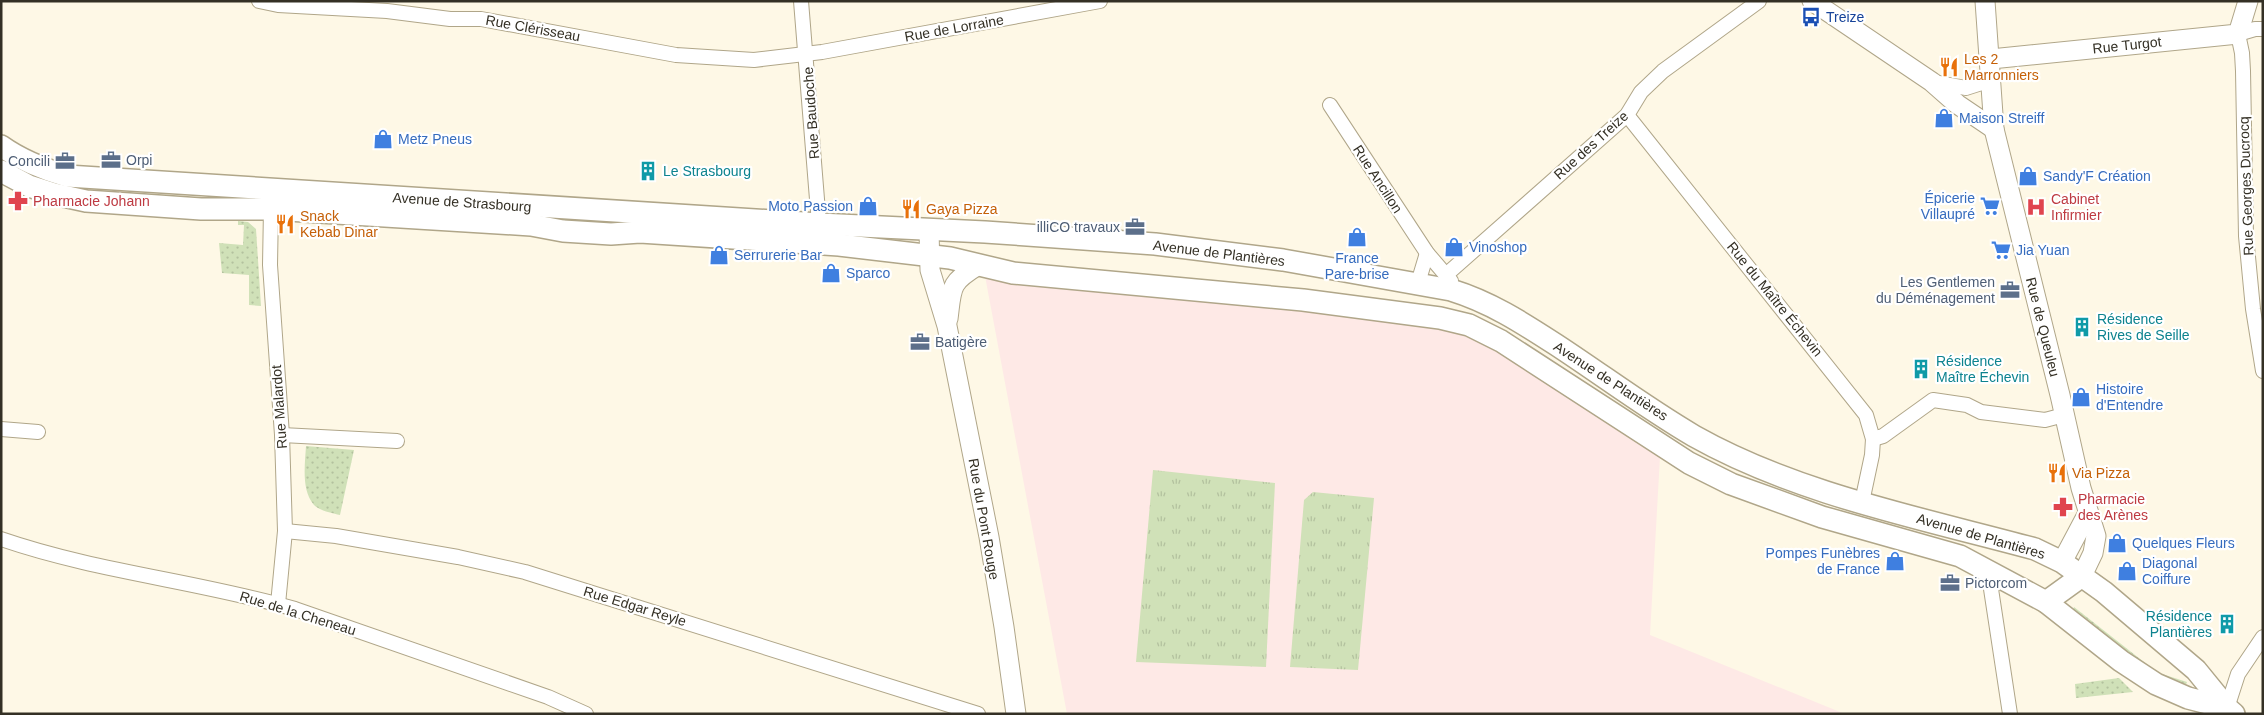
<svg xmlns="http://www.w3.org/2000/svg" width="2264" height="715" font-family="Arial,sans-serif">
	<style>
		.medical { fill: #fee9e6 }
		.grass { fill: url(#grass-dots) }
		.park { fill: url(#park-tufts) }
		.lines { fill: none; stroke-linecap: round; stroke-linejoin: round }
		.street-casing { stroke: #b0a689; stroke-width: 16 }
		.secondary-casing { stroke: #b0a689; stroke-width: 21 }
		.primary-casing { stroke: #b0a689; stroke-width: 24 }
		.street { stroke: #fff; stroke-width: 14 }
		.secondary { stroke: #fff; stroke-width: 19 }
		.primary { stroke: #fff; stroke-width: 21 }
		.labels { text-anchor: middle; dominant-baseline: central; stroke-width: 4.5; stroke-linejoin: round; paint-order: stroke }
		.transit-label { font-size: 14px; fill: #164399; stroke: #fff; text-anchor: start }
		.street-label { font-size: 14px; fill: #343025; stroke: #fff }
		.food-label { font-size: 14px; fill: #c56008; stroke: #fff; text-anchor: start }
		.shop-label { font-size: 14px; fill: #366cbe; stroke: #fff; text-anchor: start }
		.service-label { font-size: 14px; fill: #4e5e75; stroke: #fff; text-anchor: start }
		.culture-label { font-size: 14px; fill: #0d838f; stroke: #fff; text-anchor: start }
		.health-label { font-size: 14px; fill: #be3a42; stroke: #fff; text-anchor: start }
	</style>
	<defs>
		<pattern id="grass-dots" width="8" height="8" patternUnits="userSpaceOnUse" patternTransform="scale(1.25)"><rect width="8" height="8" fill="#d0e1b8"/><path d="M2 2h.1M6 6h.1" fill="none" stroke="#b3c19e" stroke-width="1.8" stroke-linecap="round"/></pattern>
		<pattern id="park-tufts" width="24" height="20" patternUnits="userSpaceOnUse" patternTransform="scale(1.25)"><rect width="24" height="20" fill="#d0e1b8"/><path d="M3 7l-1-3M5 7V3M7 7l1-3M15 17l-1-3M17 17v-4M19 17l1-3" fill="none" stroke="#b3c19e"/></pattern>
	</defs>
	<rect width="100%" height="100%" fill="#fef8e6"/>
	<polygon class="medical" points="985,276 1281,305 1453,329 1498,348 1660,457 1650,635 1845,714 1067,714"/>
	<g class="grass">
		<polygon points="238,221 248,222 256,229 261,306 249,305 249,275 222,273 219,243 243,245 244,225 238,225"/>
		<path d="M306 446 354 450 340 515C332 513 320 511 314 505 301 490 305 464 306 446Z"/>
		<polygon points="2074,607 2149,666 2162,674 2187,682 2185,687 2149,670 2073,610"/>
		<polygon points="2119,678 2133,692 2076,698 2075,684"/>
	</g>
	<g class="park">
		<polygon points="1153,470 1275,483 1266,667 1136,662"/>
		<polygon points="1313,492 1374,498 1358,670 1290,667 1304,500"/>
	</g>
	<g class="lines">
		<defs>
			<g id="street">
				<polyline points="259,1 278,5 387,11 450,19 481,19 676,55 754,60 822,52 1100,1"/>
				<polyline points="801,1 819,224"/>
				<polyline points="2263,29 2255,29 2238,34 2242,53 2243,71 2246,236 2253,309 2263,371"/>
				<polyline points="1933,82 1966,88 1991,80"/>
				<polyline points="1330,105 1427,253 1451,281"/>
				<polyline points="1627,115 1866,415 1873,439 1872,455 1862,502"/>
				<polyline points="271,209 270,265 282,435 285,531 278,604"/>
				<polyline points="1447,274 1627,115 1641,92 1663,71 1759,1"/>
				<polyline points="1418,283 1427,253"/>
				<polyline points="1,429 38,432"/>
				<polyline points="282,435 397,441"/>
				<polyline points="1873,439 1883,436 1933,400 1967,405 1981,412 2045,420 2064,415"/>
				<polyline points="285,531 336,536 458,557 525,572 978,714"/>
				<path d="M1 539C97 572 198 581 295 609L548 697 586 714"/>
				<polyline points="1998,575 1991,589 2010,714"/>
				<polyline points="2227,708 2238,674 2263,637"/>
			</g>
			<g id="secondary">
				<polyline points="1812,1 1932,82 1957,104 1994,129"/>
				<polyline points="1985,1 1994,129 2060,395 2081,488 2096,536 2093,553 2082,576"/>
				<polyline points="1991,59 2238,34 2248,1"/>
				<polyline points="929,230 930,270 947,326 989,537 1004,627 1016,714"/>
				<path d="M948 319C952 288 949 283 977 266"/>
				<polyline points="2062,562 2088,513"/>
			</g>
			<g id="primary">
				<path d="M1 146C22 161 43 169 67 176L819 224 985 232 1155 244 1283 260 1451 290C1490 302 1521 322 1555 344 1601 374 1646 408 1694 436 1797 494 1921 518 2035 549L2062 562 2104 592 2196 670 2227 708 2234 714"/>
				<polyline points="1,171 29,186 54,194 86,201 201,209 271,209 531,225 563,231 611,234 640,232 839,245 950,258 1013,273 1303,300 1440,318 1469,325 1501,341 1689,463 1731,484 1822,517 1960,556 2046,602 2121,661 2156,684 2188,698 2227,708"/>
				<polyline points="2046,602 2082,576"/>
			</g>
		</defs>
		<use href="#street" class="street-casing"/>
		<use href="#secondary" class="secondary-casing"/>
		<use href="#primary" class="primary-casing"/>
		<use href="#street" class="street"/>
		<use href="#secondary" class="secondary"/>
		<use href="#primary" class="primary"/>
	</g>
	<defs>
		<symbol id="bus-bare" viewBox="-9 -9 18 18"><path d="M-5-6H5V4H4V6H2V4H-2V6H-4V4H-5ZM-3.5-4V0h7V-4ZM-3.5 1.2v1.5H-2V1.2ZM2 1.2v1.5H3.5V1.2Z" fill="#1a4fb4" stroke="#fff" stroke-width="2.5" paint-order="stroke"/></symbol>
		<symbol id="restaurant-bare" viewBox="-9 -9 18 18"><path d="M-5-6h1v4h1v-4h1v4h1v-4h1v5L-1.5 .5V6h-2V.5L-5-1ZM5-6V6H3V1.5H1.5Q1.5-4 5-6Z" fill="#e8710a" stroke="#fff" stroke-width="2.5" paint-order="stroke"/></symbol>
		<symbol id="shop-bare" viewBox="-9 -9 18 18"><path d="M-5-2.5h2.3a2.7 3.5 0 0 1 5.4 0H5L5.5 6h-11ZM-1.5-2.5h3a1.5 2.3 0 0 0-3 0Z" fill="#3f7fe0" stroke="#fff" stroke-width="2.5" paint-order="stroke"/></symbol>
		<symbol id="office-bare" viewBox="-9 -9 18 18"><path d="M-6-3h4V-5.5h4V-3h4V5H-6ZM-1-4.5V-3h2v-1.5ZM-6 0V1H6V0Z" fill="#5c6f8a" stroke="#fff" stroke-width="2.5" paint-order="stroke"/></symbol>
		<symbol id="building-bare" viewBox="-9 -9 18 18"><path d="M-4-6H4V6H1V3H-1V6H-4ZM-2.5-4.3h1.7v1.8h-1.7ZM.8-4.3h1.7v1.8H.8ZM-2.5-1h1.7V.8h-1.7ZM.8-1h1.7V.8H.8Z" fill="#0f9aa8" stroke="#fff" stroke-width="2.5" paint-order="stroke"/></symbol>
		<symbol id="pharmacy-bare" viewBox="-9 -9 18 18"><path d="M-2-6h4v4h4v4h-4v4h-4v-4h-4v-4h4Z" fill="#e0444e" stroke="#fff" stroke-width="2.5" paint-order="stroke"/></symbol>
		<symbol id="supermarket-bare" viewBox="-9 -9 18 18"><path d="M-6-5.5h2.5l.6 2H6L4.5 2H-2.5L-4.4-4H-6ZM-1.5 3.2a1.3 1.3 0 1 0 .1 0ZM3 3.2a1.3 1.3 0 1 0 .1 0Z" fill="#3f7fe0" stroke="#fff" stroke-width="2.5" paint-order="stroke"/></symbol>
		<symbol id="hospital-bare" viewBox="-9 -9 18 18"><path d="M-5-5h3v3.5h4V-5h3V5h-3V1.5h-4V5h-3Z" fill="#e0444e" stroke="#fff" stroke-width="2.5" paint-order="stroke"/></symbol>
	</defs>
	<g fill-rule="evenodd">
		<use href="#bus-bare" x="1797" y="3" width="28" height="28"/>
		<use href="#restaurant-bare" x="1935" y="53" width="28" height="28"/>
		<use href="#shop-bare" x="1930" y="104" width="28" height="28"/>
		<use href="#shop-bare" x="369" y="125" width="28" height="28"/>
		<use href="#office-bare" x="97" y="146" width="28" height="28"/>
		<use href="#office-bare" x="51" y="147" width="28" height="28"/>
		<use href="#building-bare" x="634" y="157" width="28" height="28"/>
		<use href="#shop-bare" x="2014" y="162" width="28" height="28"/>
		<use href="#pharmacy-bare" x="4" y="187" width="28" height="28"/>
		<use href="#shop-bare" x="854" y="192" width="28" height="28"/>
		<use href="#supermarket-bare" x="1976" y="192" width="28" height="28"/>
		<use href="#hospital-bare" x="2022" y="193" width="28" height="28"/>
		<use href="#restaurant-bare" x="897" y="195" width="28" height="28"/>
		<use href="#restaurant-bare" x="271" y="210" width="28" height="28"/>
		<use href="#office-bare" x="1121" y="213" width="28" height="28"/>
		<use href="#shop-bare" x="1343" y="223" width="28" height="28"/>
		<use href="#shop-bare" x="1440" y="233" width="28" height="28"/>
		<use href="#supermarket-bare" x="1987" y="236" width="28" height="28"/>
		<use href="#shop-bare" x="705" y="241" width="28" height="28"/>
		<use href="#shop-bare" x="817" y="259" width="28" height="28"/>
		<use href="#office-bare" x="1996" y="276" width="28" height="28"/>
		<use href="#building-bare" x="2068" y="313" width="28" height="28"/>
		<use href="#office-bare" x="906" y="328" width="28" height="28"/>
		<use href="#building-bare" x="1907" y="355" width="28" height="28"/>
		<use href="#shop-bare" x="2067" y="383" width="28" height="28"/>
		<use href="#restaurant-bare" x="2043" y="459" width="28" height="28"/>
		<use href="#pharmacy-bare" x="2049" y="493" width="28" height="28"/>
		<use href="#shop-bare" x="2103" y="529" width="28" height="28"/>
		<use href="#shop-bare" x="1881" y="547" width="28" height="28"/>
		<use href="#shop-bare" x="2113" y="557" width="28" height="28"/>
		<use href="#office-bare" x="1936" y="569" width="28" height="28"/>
		<use href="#building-bare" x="2213" y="610" width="28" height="28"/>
	</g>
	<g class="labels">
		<g class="transit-label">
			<text x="1826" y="17">Treize</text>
		</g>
		<g class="street-label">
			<text transform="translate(533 28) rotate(10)">Rue Clérisseau</text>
			<text transform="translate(954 28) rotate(-10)">Rue de Lorraine</text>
			<text transform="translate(2127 45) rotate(-6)">Rue Turgot</text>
			<text transform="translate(811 113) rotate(-94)">Rue Baudoche</text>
			<text transform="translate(1591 145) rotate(-42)">Rue des Treize</text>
			<text transform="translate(1378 179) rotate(57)">Rue Ancillon</text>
			<text transform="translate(2246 186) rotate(-92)">Rue Georges Ducrocq</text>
			<text transform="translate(462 202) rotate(4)">Avenue de Strasbourg</text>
			<text transform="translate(1219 253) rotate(7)">Avenue de Plantières</text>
			<text transform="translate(1775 299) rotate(51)">Rue du Maître Échevin</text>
			<text transform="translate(2043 327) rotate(76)">Rue de Queuleu</text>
			<text transform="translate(1611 381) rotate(33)">Avenue de Plantières</text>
			<text transform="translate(279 407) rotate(-94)">Rue Malardot</text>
			<text transform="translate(984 519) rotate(80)">Rue du Pont Rouge</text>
			<text transform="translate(1981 536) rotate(16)">Avenue de Plantières</text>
			<text transform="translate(635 606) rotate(17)">Rue Edgar Reyle</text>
			<text transform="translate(298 613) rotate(17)">Rue de la Cheneau</text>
		</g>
		<g class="food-label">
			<text x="1964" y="59">Les 2<tspan x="1964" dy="16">Marronniers</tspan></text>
			<text x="926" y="209">Gaya Pizza</text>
			<text x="300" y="216">Snack<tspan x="300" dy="16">Kebab Dinar</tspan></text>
			<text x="2072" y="473">Via Pizza</text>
		</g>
		<g class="shop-label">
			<text x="1959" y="118">Maison Streiff</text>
			<text x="398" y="139">Metz Pneus</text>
			<text x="2043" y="176">Sandy'F Création</text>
			<text x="1975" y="198" text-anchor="end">Épicerie<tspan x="1975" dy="16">Villaupré</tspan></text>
			<text x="853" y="206" text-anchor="end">Moto Passion</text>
			<text x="1469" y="247">Vinoshop</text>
			<text x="2016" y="250">Jia Yuan</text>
			<text x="734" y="255">Serrurerie Bar</text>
			<text x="1357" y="258" text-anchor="middle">France<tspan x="1357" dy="16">Pare-brise</tspan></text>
			<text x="846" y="273">Sparco</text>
			<text x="2096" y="389">Histoire<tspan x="2096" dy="16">d'Entendre</tspan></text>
			<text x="2132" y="543">Quelques Fleurs</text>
			<text x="1880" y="553" text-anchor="end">Pompes Funèbres<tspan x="1880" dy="16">de France</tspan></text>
			<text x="2142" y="563">Diagonal<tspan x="2142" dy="16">Coiffure</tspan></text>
		</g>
		<g class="service-label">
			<text x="126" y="160">Orpi</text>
			<text x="50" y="161" text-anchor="end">Concili</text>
			<text x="1120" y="227" text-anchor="end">illiCO travaux</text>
			<text x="1995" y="282" text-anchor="end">Les Gentlemen<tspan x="1995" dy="16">du Déménagement</tspan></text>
			<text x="935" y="342">Batigère</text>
			<text x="1965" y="583">Pictorcom</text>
		</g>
		<g class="culture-label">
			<text x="663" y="171">Le Strasbourg</text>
			<text x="2097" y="319">Résidence<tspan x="2097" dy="16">Rives de Seille</tspan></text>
			<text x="1936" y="361">Résidence<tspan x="1936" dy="16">Maître Échevin</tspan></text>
			<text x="2212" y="616" text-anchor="end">Résidence<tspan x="2212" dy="16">Plantières</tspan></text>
		</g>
		<g class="health-label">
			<text x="2051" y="199">Cabinet<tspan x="2051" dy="16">Infirmier</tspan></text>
			<text x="33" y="201">Pharmacie Johann</text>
			<text x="2078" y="499">Pharmacie<tspan x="2078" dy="16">des Arènes</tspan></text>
		</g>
	</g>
	<rect width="2264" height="715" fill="none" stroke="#343025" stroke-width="5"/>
</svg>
